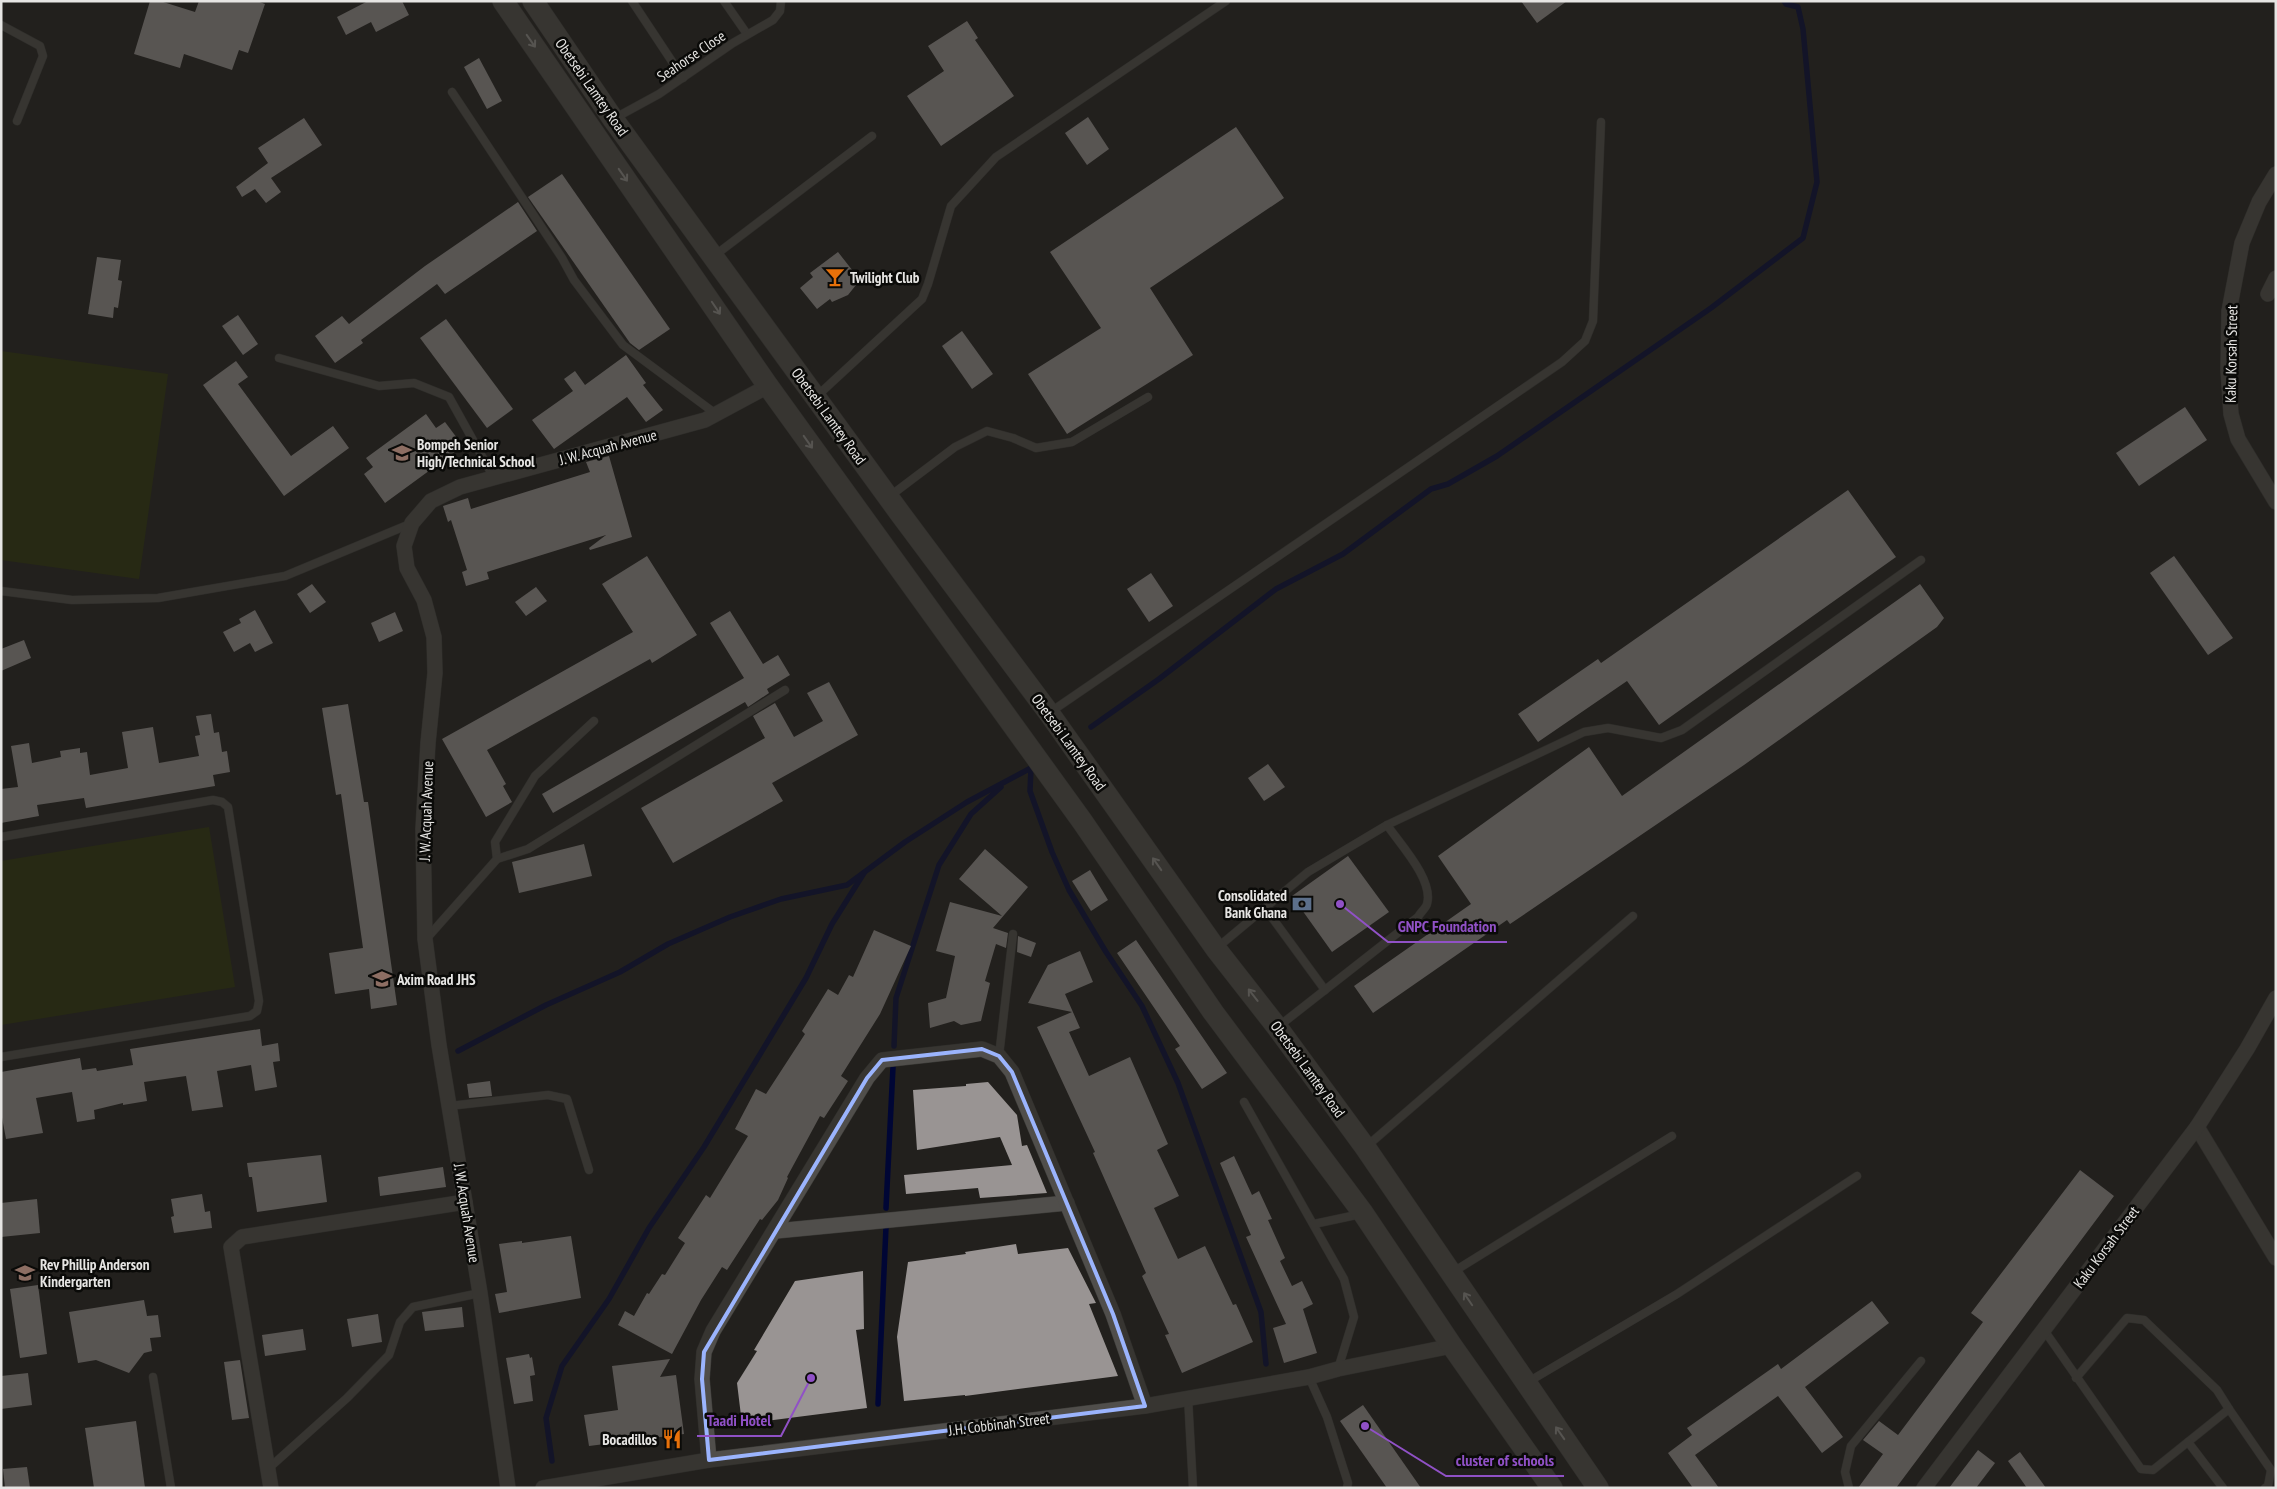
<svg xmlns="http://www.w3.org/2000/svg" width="2277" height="1489" font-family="'PT Sans Narrow',sans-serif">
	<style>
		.green { fill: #2d340a }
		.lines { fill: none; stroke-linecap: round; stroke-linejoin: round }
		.stream { stroke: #000635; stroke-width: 5.5 }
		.building { fill: #999493 }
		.service-casing { stroke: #3b3a37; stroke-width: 9 }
		.minor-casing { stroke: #3b3a37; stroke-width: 16 }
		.secondary-casing { stroke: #3b3a37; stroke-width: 22 }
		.service { stroke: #504e4b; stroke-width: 8 }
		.minor { stroke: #504e4b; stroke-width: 15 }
		.secondary { stroke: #504e4b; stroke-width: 21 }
		.oneway { stroke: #94928f }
		.marked { fill: none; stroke: #9bb4fd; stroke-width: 4; stroke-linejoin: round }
		.labels { text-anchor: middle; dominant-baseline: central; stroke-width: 5; stroke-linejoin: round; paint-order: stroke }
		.street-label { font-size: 15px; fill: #e6e5e3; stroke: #0a0a08 }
		.poi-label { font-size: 15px; font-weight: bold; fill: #e6e5e3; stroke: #0a0a08; text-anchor: start }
		.leader { fill: none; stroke: #9051c6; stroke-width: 2 }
		.callout-dot { fill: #9051c6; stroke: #0a0a08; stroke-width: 2 }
		.callout-label { font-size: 16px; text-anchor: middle; font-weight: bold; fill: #9051c6; stroke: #0a0a08; stroke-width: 5; stroke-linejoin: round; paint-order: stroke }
	</style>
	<rect width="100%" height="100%" fill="#22201d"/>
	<g class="green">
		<polygon points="1,351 168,374 139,579 1,560"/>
		<polygon points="209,827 235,987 1,1025 1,861"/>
	</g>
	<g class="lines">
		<g class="stream">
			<polyline points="1091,727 1159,679 1276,589 1343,554 1431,489 1448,484 1497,456 1711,308 1803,238 1817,182 1803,29 1798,7 1786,4 1784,1"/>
			<polyline points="1031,768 1030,791 1052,852 1069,890 1106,952 1142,1006 1178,1083 1261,1312 1266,1364"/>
			<polyline points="894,1046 896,998 939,865 971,814 1001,787"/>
			<polyline points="458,1051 546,1005 620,972 668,944 730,917 781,899 847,885 905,842 967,802 1031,768"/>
			<polyline points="886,1208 893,1067"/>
			<polyline points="878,1404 886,1227"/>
			<polyline points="552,1461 546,1418 562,1366 609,1299 649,1228 704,1147 806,978 832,924 864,873"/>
		</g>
	</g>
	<g class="building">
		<polygon points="150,1 160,1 195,12 199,1 257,1 265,4 248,53 239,50 232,70 184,54 180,68 134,54"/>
		<polygon points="368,1 402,1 409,15 376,32 371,22 346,35 337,17"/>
		<polygon points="1521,1 1567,1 1537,23"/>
		<polygon points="967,21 978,38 975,40 1014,96 941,146 907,96 944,71 928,46"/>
		<polygon points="479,58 502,101 487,109 464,67"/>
		<polygon points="1088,117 1109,149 1087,165 1065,133"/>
		<polygon points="304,118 322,145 271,178 281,192 266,203 255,189 242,197 236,187 268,163 258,148"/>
		<polygon points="1236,127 1284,198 1150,288 1193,355 1067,434 1028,374 1101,328 1050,252"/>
		<polygon points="562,174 670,329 639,350 630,343 528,197"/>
		<polygon points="518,202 537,231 445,294 437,284 361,340 363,343 335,363 315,336 342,316 349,324 425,266"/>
		<polygon points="838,252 860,280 848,295 832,302 830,299 817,309 800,288 813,277 810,273"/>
		<polygon points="97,257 121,260 118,280 122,281 118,308 114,307 113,318 88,314"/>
		<polygon points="238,315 258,344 243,355 222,326"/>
		<polygon points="446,319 513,409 487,428 420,338"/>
		<polygon points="962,331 993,374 972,389 942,346"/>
		<polygon points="626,355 646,383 643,385 663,410 646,422 627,397 554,449 532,420 573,391 564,379 575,371 585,385"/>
		<polygon points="236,361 248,377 238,384 291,456 333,426 349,448 284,496 203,385"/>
		<polygon points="2185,407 2207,440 2139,486 2116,453"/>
		<polygon points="426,414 436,428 445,422 463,446 385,503 364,474 373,467 366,458"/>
		<polygon points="609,456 632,537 590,550 589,548 606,535 487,572 489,579 466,586 462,572 467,570 451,520 448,522 443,506 468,498 471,509 590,472 586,462"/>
		<polygon points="1848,490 1896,557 1659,725 1627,681 1538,742 1518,714 1598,659 1601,663"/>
		<polygon points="647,556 697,635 652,663 650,659 487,750 506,784 503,786 512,802 486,817 442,739 633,632 602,584"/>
		<polygon points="2174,556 2233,638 2208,655 2150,573"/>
		<polygon points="1151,573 1173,606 1149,622 1127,589"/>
		<polygon points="312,584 326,602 310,613 297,594"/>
		<polygon points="1920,584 1944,618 1937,627 1744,765 1510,924 1507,920 1373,1013 1354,986 1471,904 1438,856 1589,747 1622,796"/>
		<polygon points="536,587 547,601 526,616 515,602"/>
		<polygon points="255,610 273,643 255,652 250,643 234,652 223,632 241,623 239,619"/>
		<polygon points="730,611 763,664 778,655 790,675 767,689 769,693 748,707 745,702 553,813 542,794 744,678 710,623"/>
		<polygon points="395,612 403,631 379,642 371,623"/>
		<polygon points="24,640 31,658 1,671 1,649"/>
		<polygon points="829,682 858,735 772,783 783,801 673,863 641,808 765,738 753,716 775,703 794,737 823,721 807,693"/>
		<polygon points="348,704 364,802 368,802 397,1005 371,1009 369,989 335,994 329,953 363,948 341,794 336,795 322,708"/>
		<polygon points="211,714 214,733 219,732 222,752 227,751 230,772 213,775 215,786 86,808 84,798 37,805 39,816 1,823 1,789 18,787 11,746 29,743 32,763 61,757 60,751 80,748 80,753 87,752 90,775 128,768 122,732 153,727 159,763 199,756 195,736 200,735 196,716"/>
		<polygon points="1268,764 1285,787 1264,801 1248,778"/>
		<polygon points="584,844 592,876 519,893 512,862"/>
		<polygon points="985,849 1028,887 993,928 1008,933 1006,948 996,944 985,981 990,983 981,1021 961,1025 954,1021 930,1028 928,1003 946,998 955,956 936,951 950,902 1002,916 959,879"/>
		<polygon points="1348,856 1389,912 1332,952 1292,896"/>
		<polygon points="1090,870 1108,900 1091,911 1072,881"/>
		<polygon points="874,930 911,946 880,1014 841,1076 848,1081 824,1118 820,1116 787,1177 788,1178 778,1200 762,1220 760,1219 727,1270 722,1267 701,1300 672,1354 618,1325 625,1311 634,1316 647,1293 649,1294 662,1274 665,1275 685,1243 678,1238 706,1195 710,1198 748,1136 735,1129 756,1089 766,1094 805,1034 802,1031 828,989 838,995 849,975 853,977"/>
		<polygon points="1018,936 1036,943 1031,957 1017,952"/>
		<polygon points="1136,940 1227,1073 1202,1089 1175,1049 1180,1046 1117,953"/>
		<polygon points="1080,951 1093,982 1065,994 1080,1028 1069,1032 1089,1076 1130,1057 1168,1144 1157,1150 1179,1196 1154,1208 1178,1259 1205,1246 1233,1305 1236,1304 1253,1342 1182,1373 1165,1335 1169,1334 1142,1276 1146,1273 1093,1153 1095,1152 1037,1027 1072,1012 1028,1003 1048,965"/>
		<polygon points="260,1029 262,1046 278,1043 280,1061 273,1062 277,1087 255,1091 251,1065 217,1071 223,1107 192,1111 186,1076 144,1082 147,1101 123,1105 123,1103 94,1110 95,1119 77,1122 72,1092 36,1098 43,1133 6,1139 1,1112 1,1072 80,1058 82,1070 96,1068 97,1071 133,1065 130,1049"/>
		<polygon points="490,1081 492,1096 469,1098 467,1084"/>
		<polygon points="988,1082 1017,1115 1022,1146 1027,1145 1047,1193 980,1198 978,1188 906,1194 904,1175 1012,1165 1000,1137 917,1150 913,1090 966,1086 966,1084"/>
		<polygon points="321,1155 327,1202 257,1212 252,1177 249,1177 247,1163"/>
		<polygon points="1234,1156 1252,1195 1259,1191 1272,1219 1268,1220 1285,1258 1280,1261 1292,1286 1302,1281 1313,1304 1303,1309 1317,1353 1284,1363 1273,1328 1286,1324 1246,1237 1251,1235 1220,1163"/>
		<polygon points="443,1167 446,1187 380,1196 378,1177"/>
		<polygon points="2080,1170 2114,1196 1896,1488 1858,1488 1883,1454 1863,1440 1879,1421 1898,1435 1983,1322 1971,1313"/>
		<polygon points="202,1194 205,1212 210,1211 212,1228 174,1233 171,1217 174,1216 171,1199"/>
		<polygon points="37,1199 40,1233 1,1237 1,1203"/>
		<polygon points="571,1236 581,1298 499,1313 495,1294 507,1292 499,1244 522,1241 522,1243"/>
		<polygon points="1016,1244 1018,1254 1068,1248 1096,1303 1089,1304 1118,1376 965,1396 965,1395 904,1401 897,1337 908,1262 966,1254 965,1252"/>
		<polygon points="863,1271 864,1329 856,1330 867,1408 742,1424 737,1383 757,1351 754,1350 795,1281"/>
		<polygon points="38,1285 47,1354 20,1358 10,1289"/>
		<polygon points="144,1300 147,1316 158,1315 161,1337 150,1338 152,1351 144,1353 129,1373 96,1360 78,1363 69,1312"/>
		<polygon points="1872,1301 1889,1323 1805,1387 1843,1437 1822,1453 1778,1396 1695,1455 1719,1488 1693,1488 1668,1453 1692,1435 1687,1428 1778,1364 1781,1369"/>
		<polygon points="462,1307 464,1327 425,1331 422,1312"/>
		<polygon points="378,1314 382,1342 352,1347 347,1319"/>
		<polygon points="303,1329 306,1350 265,1356 262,1335"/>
		<polygon points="529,1354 530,1358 532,1357 535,1375 530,1376 533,1401 514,1404 506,1358"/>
		<polygon points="670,1359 660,1377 676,1375 684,1434 589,1446 584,1415 618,1410 612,1366"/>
		<polygon points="240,1360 249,1418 232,1420 224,1362"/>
		<polygon points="28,1373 32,1405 1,1409 1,1376"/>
		<polygon points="1363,1405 1421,1488 1387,1488 1340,1421"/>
		<polygon points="136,1421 145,1488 94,1488 85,1428"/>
		<polygon points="1978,1450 1995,1463 1976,1488 1949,1488"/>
		<polygon points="2020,1452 2046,1488 2027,1488 2008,1461"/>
		<polygon points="27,1467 30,1488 5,1488 3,1469"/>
	</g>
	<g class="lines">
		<defs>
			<g id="service">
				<polyline points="632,1 683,78"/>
				<polyline points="724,1 747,34"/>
				<polyline points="1,25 40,46 43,56 17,121"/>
				<polyline points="452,92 562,258 574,280 623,345 716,414"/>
				<polyline points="615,118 659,94 733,43 773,20 780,11 781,1"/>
				<polyline points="714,256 872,136"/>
				<polyline points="279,358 379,386 414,383 449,397 494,478"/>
				<polyline points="817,396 922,299 928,284 951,206 996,157 1226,1"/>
				<polyline points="890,496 955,447 987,431 1013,438 1036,448 1072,442 1148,397"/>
				<polyline points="1,591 72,600 158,598 285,576 410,524"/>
				<polyline points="1049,713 1562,362 1585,341 1593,321 1601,122"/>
				<polyline points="1,837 213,800 222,802 228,807 259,1001 257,1011 250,1016 1,1057"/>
				<polyline points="497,859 495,842 535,776 594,721"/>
				<polyline points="1265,908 1325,990"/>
				<polyline points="427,938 497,859 528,849 785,690"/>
				<polyline points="1218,947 1308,872 1387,825 1584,732 1608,728 1661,738 1682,730 1921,560"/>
				<path d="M1279 1026 1418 917C1420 913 1426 908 1427 904 1434 880 1400 844 1387 825"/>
				<polyline points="999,1056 1013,934"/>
				<polyline points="1244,1102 1344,1279 1354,1317 1338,1369"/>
				<polyline points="449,1106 548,1095 567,1099 589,1170"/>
				<polyline points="1367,1146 1633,916"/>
				<polyline points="1314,1224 1361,1214"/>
				<polyline points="1453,1272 1672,1136"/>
				<polyline points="2044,1330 2141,1469 2153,1470 2229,1409 2217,1390 2144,1320 2127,1318 2076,1378"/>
				<polyline points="153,1377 171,1488"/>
				<polyline points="1309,1377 1327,1417 1348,1483 1347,1488"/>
				<polyline points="1528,1382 1677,1294 1857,1176"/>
				<polyline points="1188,1397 1193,1488"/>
				<polyline points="2229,1409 2271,1470 2268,1486 2265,1488"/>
				<polyline points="2188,1442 2223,1488"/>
				<polyline points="269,1468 347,1398 389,1355 400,1322 413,1307 480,1293"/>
				<polyline points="1849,1488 1845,1472 1851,1446 1921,1361"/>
			</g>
			<g id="minor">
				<polyline points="2276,174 2259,202 2242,243 2229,311 2228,370 2231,414 2238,439 2276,502"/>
				<polyline points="2268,294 2276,278"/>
				<polyline points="2197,1127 2276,1258"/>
				<polyline points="776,1231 1067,1203"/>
				<polyline points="709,1460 702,1379 704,1352 713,1331 867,1078 882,1060 982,1049 999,1056 1012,1072 1113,1314 1145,1406"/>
				<polyline points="271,1488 231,1247 242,1237 465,1202"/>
				<polyline points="508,1488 480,1293 439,1045 425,939 423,829 428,743 435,673 434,637 424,600 407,568 404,546 412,523 431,501 460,487 705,420 768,386"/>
				<polyline points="543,1488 709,1460 1145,1406 1309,1377 1338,1369 1452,1346"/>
				<polyline points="1924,1488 2197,1127 2247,1049 2276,998"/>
			</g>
			<g id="secondary">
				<polyline points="503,1 768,386 1082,821 1213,1012 1363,1213 1452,1346 1552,1488"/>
				<polyline points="533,1 613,119 899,512 1049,713 1216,949 1277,1027 1365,1147 1598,1488"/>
			</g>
		</defs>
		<use href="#service" class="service-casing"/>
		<use href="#minor" class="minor-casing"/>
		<use href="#secondary" class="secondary-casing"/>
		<use href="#service" class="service"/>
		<use href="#minor" class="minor"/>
		<use href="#secondary" class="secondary"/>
	</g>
	<defs><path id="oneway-shaft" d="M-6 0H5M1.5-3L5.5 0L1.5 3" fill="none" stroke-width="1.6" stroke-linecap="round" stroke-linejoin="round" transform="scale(1.25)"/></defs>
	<g class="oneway">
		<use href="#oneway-shaft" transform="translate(531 41) rotate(55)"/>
		<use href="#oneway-shaft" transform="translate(623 175) rotate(55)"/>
		<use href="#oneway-shaft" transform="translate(716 308) rotate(56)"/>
		<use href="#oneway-shaft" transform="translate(808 442) rotate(55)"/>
		<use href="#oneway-shaft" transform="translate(1157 864) rotate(-125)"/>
		<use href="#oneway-shaft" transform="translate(1253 995) rotate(-128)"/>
		<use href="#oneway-shaft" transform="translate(1468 1299) rotate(-124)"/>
		<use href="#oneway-shaft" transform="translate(1560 1433) rotate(-125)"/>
	</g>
	<path d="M0 0H2277V1489H0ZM982 1049 999 1056 1012 1072 1113 1314 1145 1406 709 1460 702 1379 704 1352 867 1078 882 1060Z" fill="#22201d" fill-opacity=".55" fill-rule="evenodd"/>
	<path class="marked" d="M982 1049 999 1056 1012 1072 1113 1314 1145 1406 709 1460 702 1379 704 1352 867 1078 882 1060Z"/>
	<defs>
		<symbol id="bar-bare" viewBox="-9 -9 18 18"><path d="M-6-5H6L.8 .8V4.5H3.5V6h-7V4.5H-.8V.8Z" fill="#e8710a" stroke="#0a0a08" stroke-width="2.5" paint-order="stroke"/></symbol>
		<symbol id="school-bare" viewBox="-9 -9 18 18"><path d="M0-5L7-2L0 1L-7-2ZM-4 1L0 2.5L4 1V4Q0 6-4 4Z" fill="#8d6e63" stroke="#0a0a08" stroke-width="2.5" paint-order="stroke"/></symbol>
		<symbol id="bank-bare" viewBox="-9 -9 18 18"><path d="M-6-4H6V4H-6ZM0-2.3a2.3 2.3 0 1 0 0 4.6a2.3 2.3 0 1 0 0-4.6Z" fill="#5c6f8a" stroke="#0a0a08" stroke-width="2.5" paint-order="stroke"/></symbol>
		<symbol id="restaurant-bare" viewBox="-9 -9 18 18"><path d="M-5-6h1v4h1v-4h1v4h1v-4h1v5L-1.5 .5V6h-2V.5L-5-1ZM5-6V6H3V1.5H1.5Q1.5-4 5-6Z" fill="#e8710a" stroke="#0a0a08" stroke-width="2.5" paint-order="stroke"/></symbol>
	</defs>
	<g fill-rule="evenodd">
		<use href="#bar-bare" x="821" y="263" width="28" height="28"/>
		<use href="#school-bare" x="388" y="439" width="28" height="28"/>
		<use href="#bank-bare" x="1288" y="890" width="28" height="28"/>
		<use href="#school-bare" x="368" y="965" width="28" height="28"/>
		<use href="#school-bare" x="11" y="1259" width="28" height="28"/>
		<use href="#restaurant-bare" x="658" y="1425" width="28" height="28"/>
	</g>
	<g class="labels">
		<g class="street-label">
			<text transform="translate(691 56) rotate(-34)">Seahorse Close</text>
			<text transform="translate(592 87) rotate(55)">Obetsebi Lamtey Road</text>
			<text transform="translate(2231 354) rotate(-89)">Kaku Korsah Street</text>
			<text transform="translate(829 416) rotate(54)">Obetsebi Lamtey Road</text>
			<text transform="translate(608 447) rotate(-15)">J. W. Acquah Avenue</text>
			<text transform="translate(1069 742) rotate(54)">Obetsebi Lamtey Road</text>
			<text transform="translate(426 811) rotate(-88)">J. W. Acquah Avenue</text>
			<text transform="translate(1308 1069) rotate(54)">Obetsebi Lamtey Road</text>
			<text transform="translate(467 1213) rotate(81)">J. W. Acquah Avenue</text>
			<text transform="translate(2106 1247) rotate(-53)">Kaku Korsah Street</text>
			<text transform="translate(999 1424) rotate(-7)">J.H. Cobbinah Street</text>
		</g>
		<g class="poi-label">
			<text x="850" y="277">Twilight Club</text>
			<text x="417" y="444">Bompeh Senior<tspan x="417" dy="17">High/Technical School</tspan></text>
			<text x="1287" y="895" text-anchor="end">Consolidated<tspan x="1287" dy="17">Bank Ghana</tspan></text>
			<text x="397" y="979">Axim Road JHS</text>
			<text x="40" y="1264">Rev Phillip Anderson<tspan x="40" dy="17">Kindergarten</tspan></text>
			<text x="657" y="1439" text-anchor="end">Bocadillos</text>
		</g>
	</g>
	<path class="leader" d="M1340 904L1388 942H1507M811 1378L781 1436H697M1365 1426L1446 1476H1564"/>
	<g class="callout-dot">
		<circle cx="1340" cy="904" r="5"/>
		<circle cx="811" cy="1378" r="5"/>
		<circle cx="1365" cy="1426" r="5"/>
	</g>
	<g class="callout-label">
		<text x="1447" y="932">GNPC Foundation</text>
		<text x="739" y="1426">Taadi Hotel</text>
		<text x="1505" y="1466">cluster of schools</text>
	</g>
	<rect width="2277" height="1489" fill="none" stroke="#e6e5e3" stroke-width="5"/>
</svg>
